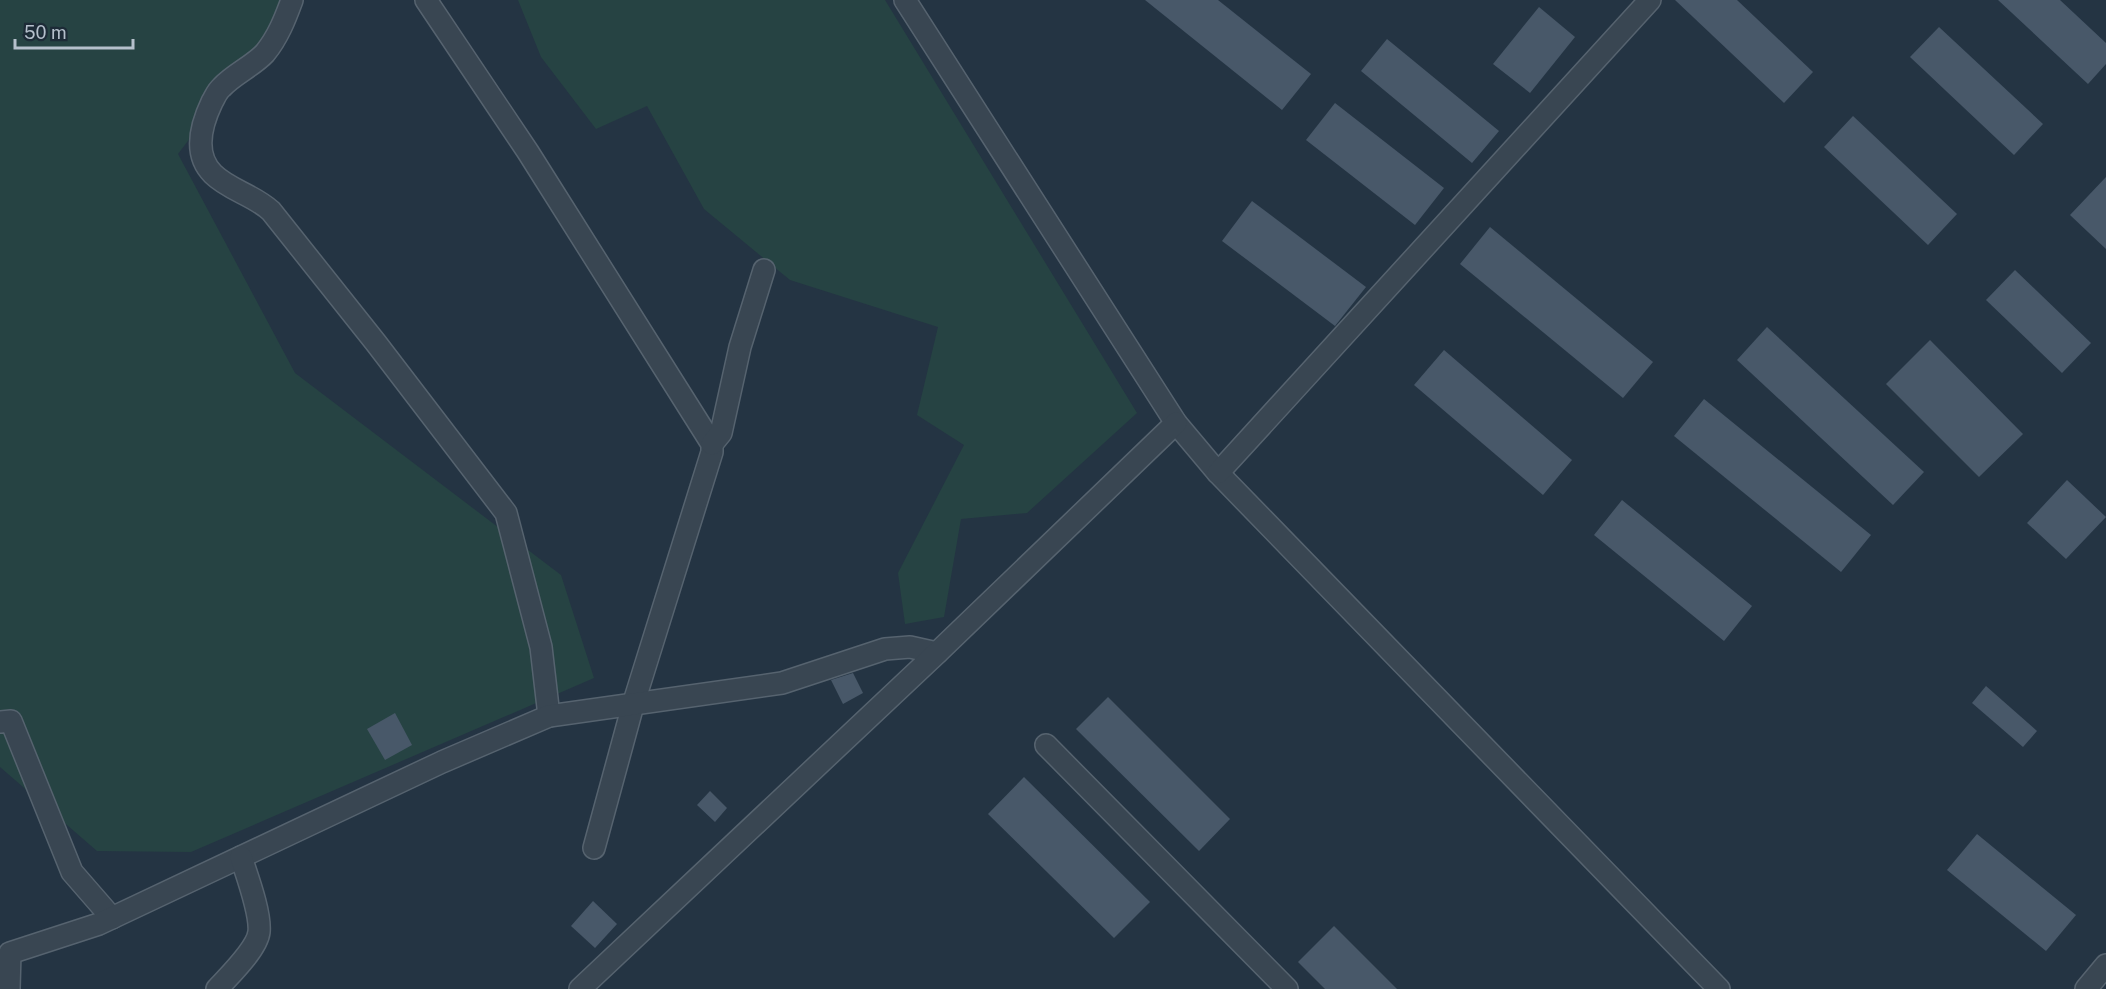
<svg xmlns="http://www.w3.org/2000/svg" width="2106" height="989" font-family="'Public Sans',sans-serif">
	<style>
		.green { fill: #264343 }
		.building { fill: #485869 }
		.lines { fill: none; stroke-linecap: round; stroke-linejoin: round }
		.minor-casing { stroke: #56636f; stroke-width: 24 }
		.minor { stroke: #394652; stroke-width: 21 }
	</style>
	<rect width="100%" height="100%" fill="#243443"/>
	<g class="green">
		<polygon points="0,0 285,0 283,15 178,154 295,373 561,575 594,678 191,852 97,851 0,767"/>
		<polygon points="518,0 885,0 1137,413 1027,513 961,519 944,617 905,624 898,573 964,445 917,415 938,327 790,280 704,209 647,106 596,129 541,57"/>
	</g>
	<g class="building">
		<polygon points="1145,0 1218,0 1311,74 1282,110"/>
		<polygon points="1675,0 1737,0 1813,72 1784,103"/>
		<polygon points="1998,0 2060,0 2106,43 2106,64 2088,84"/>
		<polygon points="1539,7 1575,37 1530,93 1493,64"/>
		<polygon points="1939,27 2043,124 2014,155 1910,57"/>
		<polygon points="1387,39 1499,131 1472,163 1361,71"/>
		<polygon points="1335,103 1444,188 1415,225 1306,140"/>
		<polygon points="1853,116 1957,214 1928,245 1824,147"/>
		<polygon points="2106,177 2106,249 2070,215"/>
		<polygon points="1252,201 1366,287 1335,326 1222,241"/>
		<polygon points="1490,227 1653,362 1623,398 1460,264"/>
		<polygon points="2015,270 2091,343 2062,373 1986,300"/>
		<polygon points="1767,327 1924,472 1893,505 1737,360"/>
		<polygon points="1930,340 2023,434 1979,477 1886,384"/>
		<polygon points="1444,350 1572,460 1543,495 1414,385"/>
		<polygon points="1704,399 1871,535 1841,572 1674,436"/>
		<polygon points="2067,480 2106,517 2066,559 2027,523"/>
		<polygon points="1622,500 1752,606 1724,641 1594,535"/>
		<polygon points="853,673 863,693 843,704 831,680"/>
		<polygon points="1986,686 2037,731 2023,747 1972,703"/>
		<polygon points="1108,697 1230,819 1199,851 1076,729"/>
		<polygon points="395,713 412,745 385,760 367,729"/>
		<polygon points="1024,777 1150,902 1114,938 988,814"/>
		<polygon points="710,791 727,808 715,822 697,805"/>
		<polygon points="1977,834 2076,915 2046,951 1947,870"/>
		<polygon points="593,901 617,924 595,948 571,926"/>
		<polygon points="1334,926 1397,989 1325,989 1298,962"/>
	</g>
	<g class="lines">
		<defs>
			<g id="minor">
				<path d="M292 0C285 19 278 37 265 53 253 66 234 74 222 87 217 91 215 97 212 102 201 125 193 154 213 174 229 190 254 195 271 211L376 343 506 513 541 647 549 716"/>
				<polyline points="426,0 528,152 712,444 712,452 633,705 594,848"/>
				<polyline points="905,0 1176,423 1218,473 1719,989"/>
				<polyline points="712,444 721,433 740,347 764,270"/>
				<polyline points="1218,473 1650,0"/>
				<polyline points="0,722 11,721 72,872 112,918"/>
				<polyline points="1046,745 1287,989"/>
				<polyline points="9,989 10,953 99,924 442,762 549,716 782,683 885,649 910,647 937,653"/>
				<path d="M217 989C229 976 257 949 259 932 261 913 247 876 241 857"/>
				<polyline points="580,989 937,653 1176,423"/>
				<polyline points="2086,989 2106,965"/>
			</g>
		</defs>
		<use href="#minor" class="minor-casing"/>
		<use href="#minor" class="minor"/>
	</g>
	<path d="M15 39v9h118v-9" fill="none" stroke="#b5c0cc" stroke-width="3"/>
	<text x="24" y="39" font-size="18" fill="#b5c0cc" stroke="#1d2b37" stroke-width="4.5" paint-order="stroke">50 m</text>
</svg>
